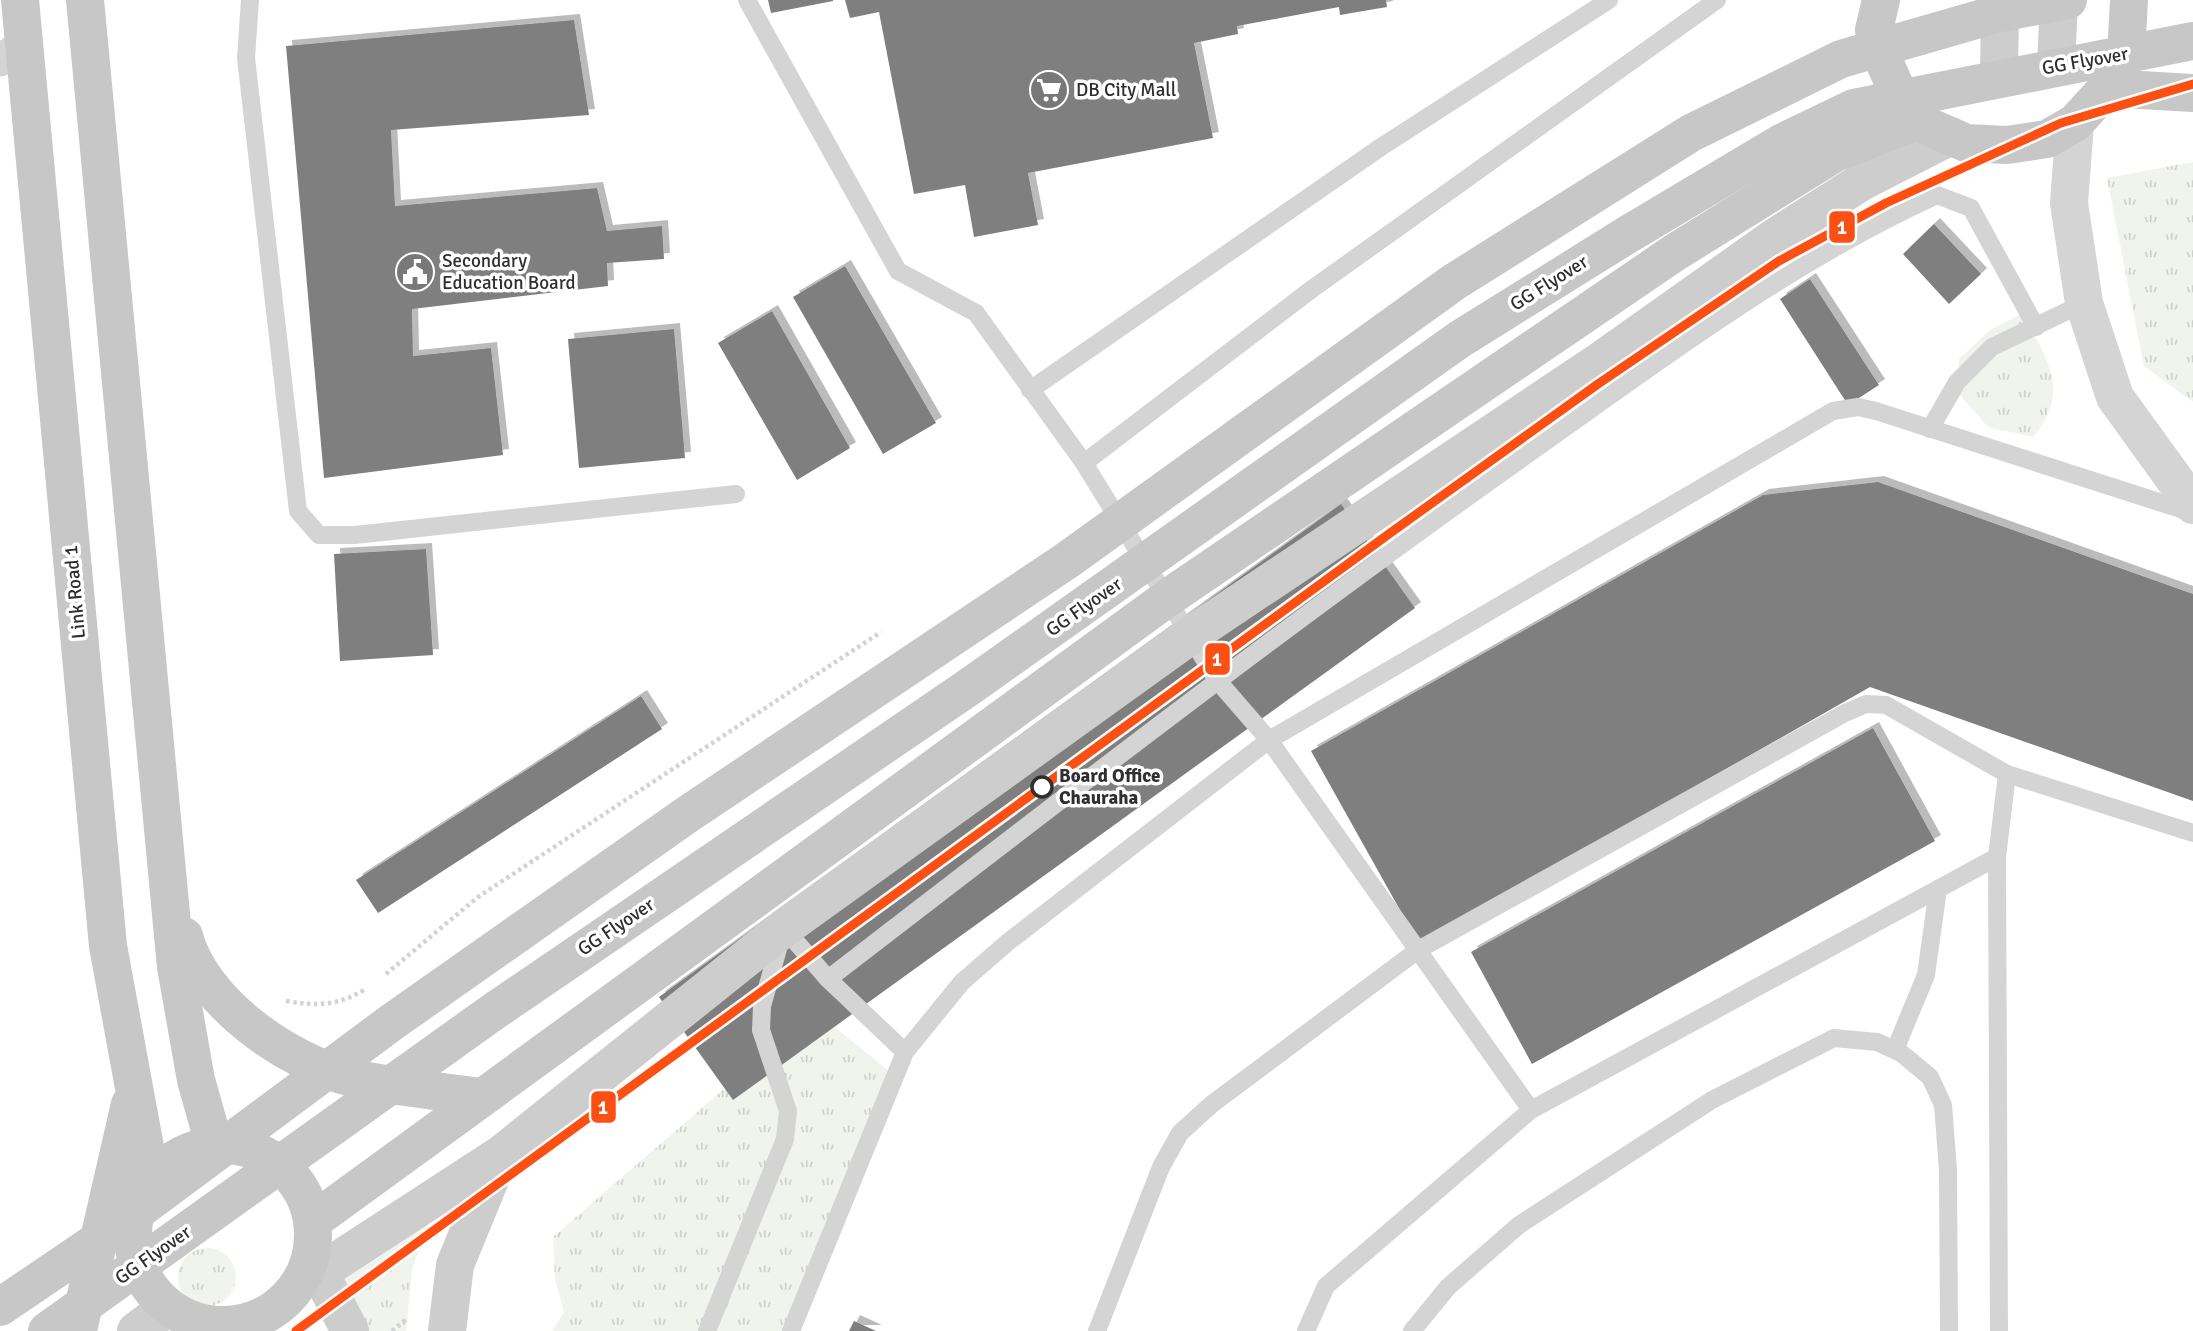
<svg xmlns="http://www.w3.org/2000/svg" width="2193" height="1331" font-family="Signika,sans-serif">
	<style>
		.grass { fill: url(#grass-tufts) }
		.building { fill: #7f7f7f; filter: url(#shadow) }
		.lines { fill: none; stroke-linecap: round; stroke-linejoin: round }
		.path { stroke: #d3d3d3; stroke-width: 4.5; stroke-dasharray: 3.5 3.5; stroke-linecap: butt }
		.service { stroke: #d4d4d4; stroke-width: 18 }
		.minor { stroke: #d4d4d4; stroke-width: 33 }
		.tertiary { stroke: #d4d4d4; stroke-width: 38 }
		.secondary { stroke: #cdcdcd; stroke-width: 38 }
		.primary { stroke: #c7c7c7; stroke-width: 38 }
		.primary-bridge { stroke: #c7c7c7; stroke-width: 38 }
		.metro-1-casing { stroke: #fff; stroke-width: 14 }
		.metro-1 { stroke: #fb4f14; stroke-width: 9 }
		.stop-dot { fill: #fff; stroke: #2f2f2f; stroke-width: 3.5 }
		.labels { text-anchor: middle; dominant-baseline: central; stroke-width: 7; stroke-linejoin: round; paint-order: stroke }
		.street-label { font-size: 19px; fill: #2f2f2f; stroke: #fff }
		.poi-label { font-size: 19px; fill: #2f2f2f; stroke: #fff; text-anchor: start }
		.stop-label { font-size: 19px; font-weight: bold; fill: #2f2f2f; stroke: #fff; text-anchor: start }
		.line-badge { stroke: #fff; stroke-width: 2.5 }
		.badge-label { font-size: 19px; text-anchor: middle; font-weight: bold; fill: #fff }
	</style>
	<defs>
		<pattern id="grass-tufts" width="24" height="20" patternUnits="userSpaceOnUse" patternTransform="scale(1.75)"><rect width="24" height="20" fill="#f1f3ed"/><path d="M3 7l-1-3M5 7V3M7 7l1-3M15 17l-1-3M17 17v-4M19 17l1-3" fill="none" stroke="#cfd1cc"/></pattern>
		<filter id="shadow"><feDropShadow dx="6" dy="-6" stdDeviation="0" flood-color="#0004"/></filter>
	</defs>
	<rect width="100%" height="100%" fill="#fff"/>
	<g class="grass">
		<polygon points="2193,162 2193,402 2144,366 2107,178"/>
		<path d="M2023 313C2046 359 2072 391 2033 437L1988 427 1959 394V359L1990 330Z"/>
		<polygon points="814,1011 888,1070 788,1331 552,1331 564,1312 555,1279 553,1237"/>
		<polygon points="428,1224 412,1270 406,1331 367,1331 341,1274"/>
		<circle cx="207" cy="1277" r="29"/>
	</g>
	<g class="building">
		<polygon points="768,0 833,0 833,1 771,13"/>
		<polygon points="845,0 1386,0 1387,7 1340,15 1339,7 1237,26 1238,34 1194,43 1213,138 1028,173 1038,225 974,237 965,185 914,194 879,12 850,18"/>
		<polygon points="574,20 589,115 391,130 395,206 597,188 607,231 662,226 664,259 607,263 608,286 412,309 413,356 491,348 503,455 324,478 286,46"/>
		<polygon points="1934,224 1981,274 1949,304 1903,254"/>
		<polygon points="845,266 936,423 883,454 793,297"/>
		<polygon points="1810,279 1879,385 1848,405 1780,299"/>
		<polygon points="772,311 850,448 797,480 718,343"/>
		<polygon points="674,329 685,458 579,468 568,339"/>
		<polygon points="1878,482 2193,594 2193,801 1870,687 1419,944 1311,751 1763,495"/>
		<polygon points="1341,504 1415,608 733,1100 659,997"/>
		<polygon points="426,549 433,655 340,661 334,554"/>
		<polygon points="641,696 662,729 378,913 356,880"/>
		<polygon points="1873,728 1935,841 1532,1064 1471,952"/>
		<polygon points="854,1321 876,1331 849,1331"/>
	</g>
	<g class="lines">
		<g class="path">
			<polyline points="386,974 478,897 881,632"/>
			<path d="M286 1001C316 1006 337 1006 364 990"/>
			<polyline points="392,1331 408,1318"/>
		</g>
		<g class="service">
			<polyline points="250,0 246,58 298,511 319,535 355,535 736,494"/>
			<polyline points="747,0 898,271 976,313 1084,463 1217,680 1269,740 1531,1110"/>
			<polyline points="1030,390 1381,147 1609,0"/>
			<polyline points="1930,429 1957,382 1992,347 2084,303"/>
			<polyline points="1084,463 1312,289 1717,0"/>
			<polyline points="784,928 828,979 905,1052"/>
			<path d="M828 979C1059 801 1289 623 1528 454 1659 361 1790 262 1937 195L1971 208 2036 327"/>
			<polyline points="1895,1050 1926,975 1938,889"/>
			<polyline points="707,1331 785,1139 788,1111 761,1030 762,1006 781,938"/>
			<polyline points="791,1331 905,1052 962,982 1008,942 1269,740 1833,411 1858,407 1876,411 2193,513"/>
			<polyline points="1097,1331 1161,1167 1180,1133 1212,1104 1418,950 1845,713 1866,704 1886,705 2007,774"/>
			<polyline points="1306,1331 1326,1286 1531,1110 1997,857"/>
			<polyline points="1412,1331 1448,1287 1519,1225 1712,1100 1834,1038 1877,1042 1901,1053 1930,1077 1943,1105 1948,1170 1949,1331"/>
			<polyline points="1999,1331 1997,857 2007,774 2193,833"/>
		</g>
		<polyline class="minor" points="0,60 24,45"/>
		<polyline class="tertiary" points="2075,123 2069,203 2084,303 2115,397 2193,505"/>
		<g class="secondary">
			<polyline points="2056,66 2059,0"/>
			<polyline points="1999,77 2000,13 2004,0"/>
			<polyline points="311,1256 350,1331"/>
			<polyline points="320,1272 500,1155 784,928 1191,635 1600,361 1775,237 1863,181 1951,136"/>
			<polyline points="238,1324 242,1331"/>
			<polyline points="136,1331 168,1307"/>
			<polyline points="447,1331 455,1265 500,1155"/>
		</g>
		<g class="primary">
			<polyline points="20,0 108,946 151,1180"/>
			<polyline points="85,0 176,967 196,1080 214,1144"/>
			<polyline points="1881,0 1874,30 1882,57 1899,95 1916,121 1966,143 2007,145 2047,139 2075,123 2107,88 2126,56 2129,0"/>
			<polyline points="2107,88 2193,93"/>
			<path d="M184 936C201 1002 288 1063 353 1078 395 1087 438 1091 480 1097"/>
			<circle cx="223" cy="1235" r="90"/>
			<polyline points="313,1221 1169,597 1674,253 1835,153 1916,121"/>
			<polyline points="79,1326 130,1104"/>
		</g>
		<g class="primary-bridge">
			<polyline points="0,1307 90,1246 392,1022 688,814 1066,561 1454,282 1691,133 1841,59 2000,13 2068,0"/>
			<polyline points="47,1331 490,1014 969,687 1460,339 1627,235 1781,143 1854,108 2193,41"/>
		</g>
		<defs>
			<polyline id="metro-1" points="296,1331 1393,531 1598,384 1779,261 1886,203 2061,123 2193,84"/>
		</defs>
		<use href="#metro-1" class="metro-1-casing"/>
		<use href="#metro-1" class="metro-1"/>
	</g>
	<defs>
		<symbol id="supermarket-disc" viewBox="-11 -11 22 22"><circle r="9.5" fill="#787878" stroke="#fff"/><path d="M-6-5.5h2.5l.6 2H6L4.5 2H-2.5L-4.4-4H-6ZM-1.5 3.2a1.3 1.3 0 1 0 .1 0ZM3 3.2a1.3 1.3 0 1 0 .1 0Z" fill="#fff"/></symbol>
		<symbol id="civic-disc" viewBox="-11 -11 22 22"><circle r="9.5" fill="#787878" stroke="#fff"/><path d="M-.6-6.5H3V-4.5H.6V-3L4-1V1h2V6H-6V1h2V-1L-.6-3ZM-1.2 2.5V6h2.4V2.5Z" fill="#fff"/></symbol>
	</defs>
	<g fill-rule="evenodd">
		<use href="#supermarket-disc" x="1027" y="68" width="44" height="44"/>
		<use href="#civic-disc" x="393" y="250" width="44" height="44"/>
	</g>
	<circle class="stop-dot" cx="1042" cy="787" r="10"/>
	<g class="labels">
		<g class="street-label">
			<text transform="translate(2085 61) rotate(-10)">GG Flyover</text>
			<text transform="translate(1549 283) rotate(-32)">GG Flyover</text>
			<text transform="translate(75 592) rotate(-95)">Link Road 1</text>
			<text transform="translate(1084 607) rotate(-35)">GG Flyover</text>
			<text transform="translate(616 927) rotate(-34)">GG Flyover</text>
			<text transform="translate(153 1255) rotate(-35)">GG Flyover</text>
		</g>
		<g class="poi-label">
			<text x="1076" y="90">DB City Mall</text>
			<text x="442" y="261">Secondary<tspan x="442" dy="22">Education Board</tspan></text>
		</g>
		<g class="stop-label">
			<text x="1059" y="776">Board Office<tspan x="1059" dy="22">Chauraha</tspan></text>
		</g>
	</g>
	<g class="line-badge">
		<rect x="1828" y="210" width="28" height="34" rx="7" fill="#fb4f14"/>
		<rect x="1204" y="642" width="27" height="34" rx="7" fill="#fb4f14"/>
		<rect x="590" y="1090" width="27" height="34" rx="7" fill="#fb4f14"/>
	</g>
	<g class="badge-label">
		<text x="1842" y="234">1</text>
		<text x="1217" y="666">1</text>
		<text x="603" y="1114">1</text>
	</g>
</svg>
